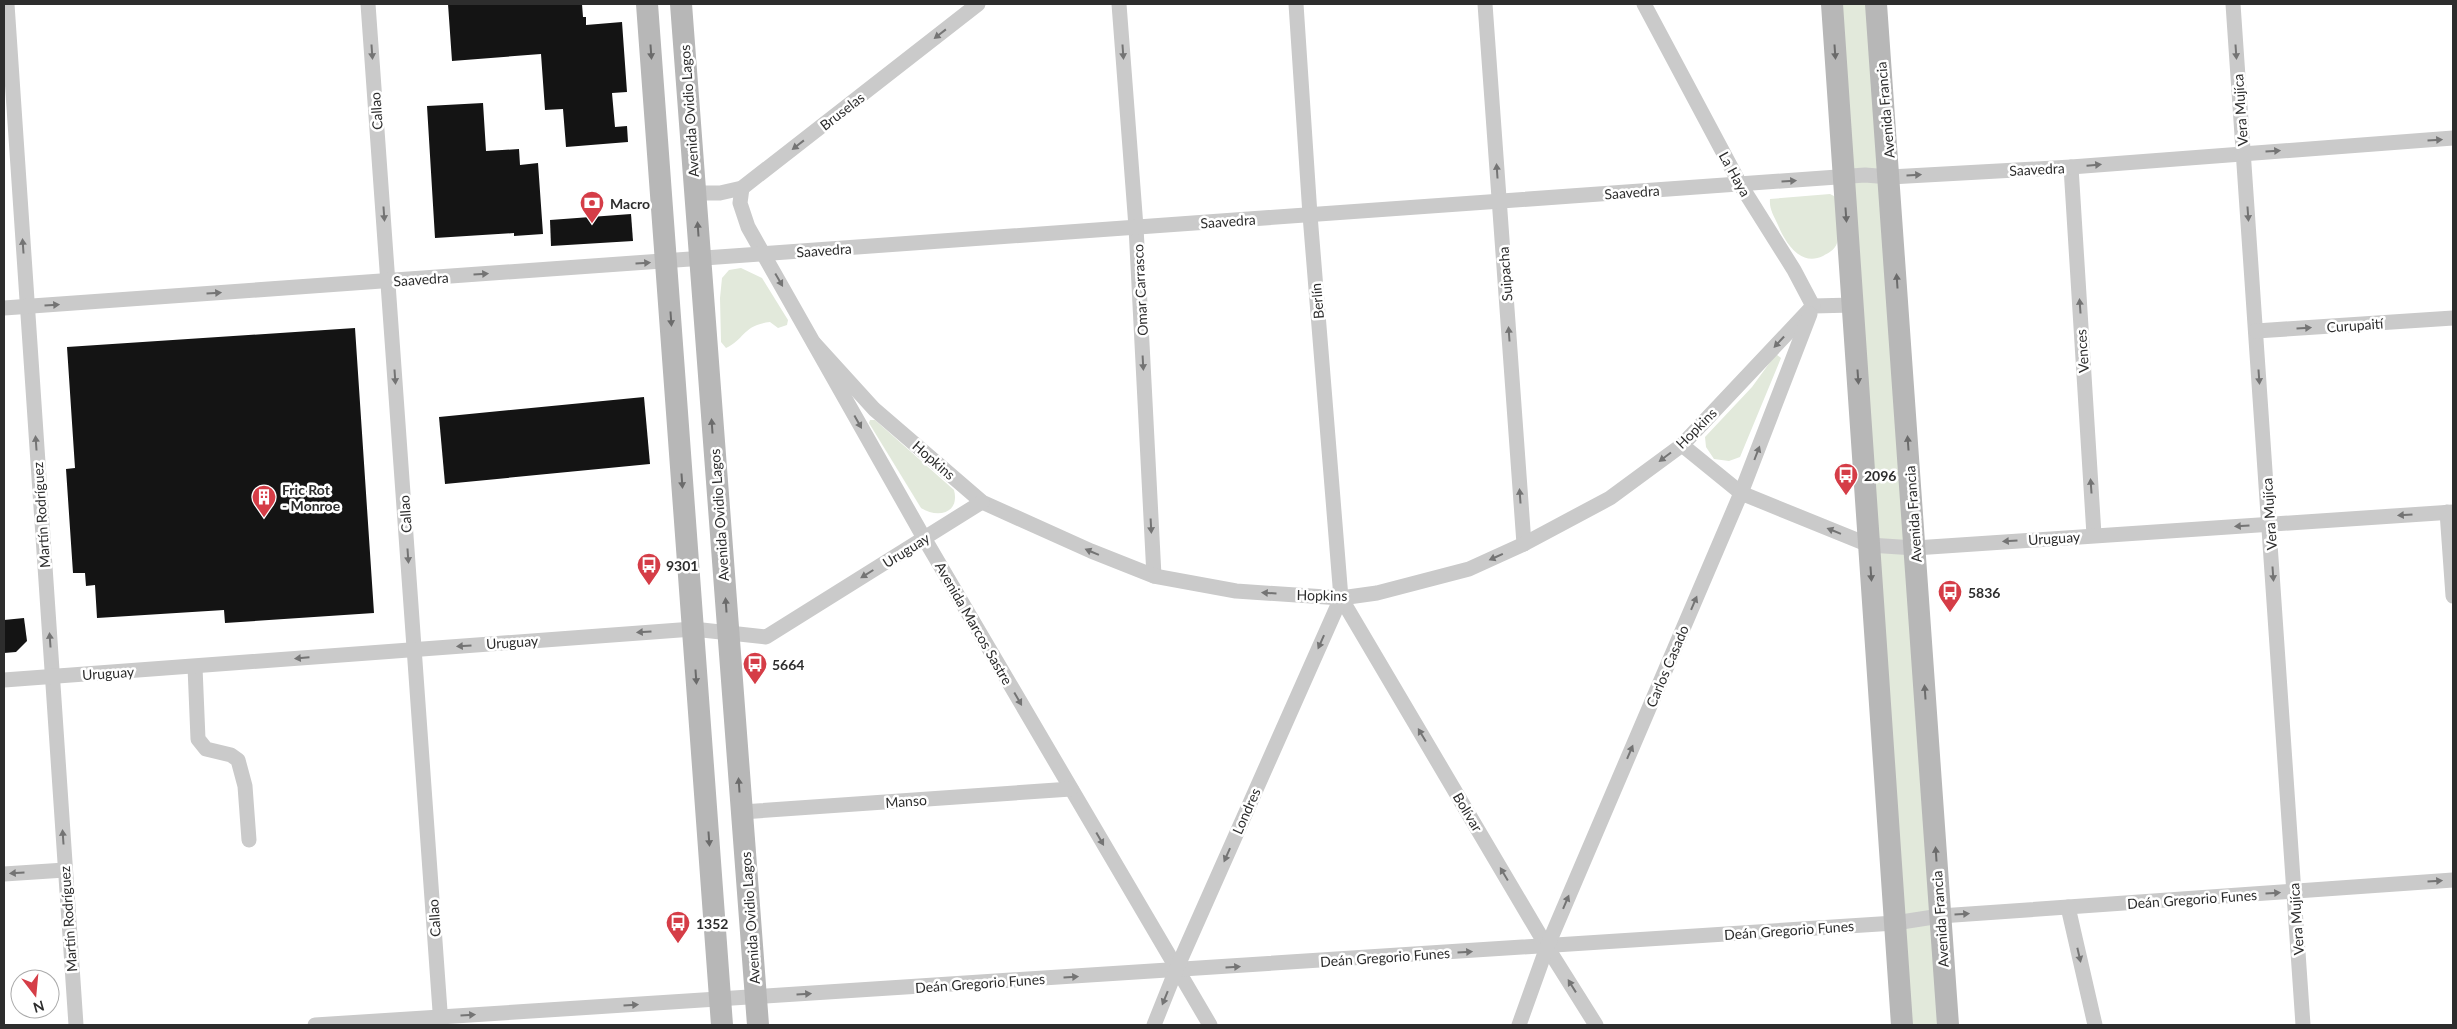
<svg xmlns="http://www.w3.org/2000/svg" width="2457" height="1029" font-family="Lato,sans-serif">
	<style>
		.green { fill: #e2e9db }
		.building { fill: #141414 }
		.lines { fill: none; stroke-linecap: round; stroke-linejoin: round }
		.street { stroke: #cacaca; stroke-width: 15 }
		.secondary { stroke: #b7b7b7; stroke-width: 22 }
		.oneway { fill: #747474 }
		.oneway2 { fill: #6b6b6b }
		.labels { text-anchor: middle; dominant-baseline: central; stroke-width: 5; stroke-linejoin: round; paint-order: stroke }
		.street-label { font-size: 14px; fill: #2d2d2d; stroke: #fff }
		.poi-label { font-size: 14px; font-weight: bold; fill: #2d2d2d; stroke: #fff; text-anchor: start }
	</style>
	<rect width="100%" height="100%" fill="#fff"/>
	<g class="green">
		<polygon points="1832,4 1876,4 1948,1025 1902,1025"/>
		<path d="M1830 194 1836 197C1839 207 1840 234 1837 243 1835 250 1828 253 1823 256 1800 267 1785 242 1778 225 1774 216 1769 209 1770 199Z"/>
		<path d="M741 268 762 278 788 320 787 325 778 328 770 322C743 325 745 339 726 348L721 342 720 298 722 278 729 270Z"/>
		<polygon points="1776,354 1781,358 1740,457 1729,461 1714,459 1706,447 1705,437 1752,387"/>
		<path d="M870 420H875L954 490C960 513 938 519 921 508L869 423Z"/>
	</g>
	<g class="building">
		<polygon points="448,4 582,4 583,17 586,17 586,25 622,22 627,92 612,93 615,127 627,126 628,142 566,147 563,109 545,110 541,54 452,61"/>
		<polygon points="483,103 486,151 519,149 520,165 538,163 543,234 514,236 514,233 435,238 427,106"/>
		<polygon points="631,214 633,241 551,246 550,220"/>
		<polygon points="355,328 374,613 225,623 224,610 97,618 95,585 86,586 85,573 73,573 66,469 75,468 67,347"/>
		<polygon points="644,397 650,464 445,484 439,417"/>
		<polygon points="24,618 27,641 16,652 4,653 4,620"/>
	</g>
	<g class="lines">
		<g class="street">
			<polyline points="7,4 76,1025"/>
			<polyline points="368,4 441,1025"/>
			<polyline points="1119,4 1136,227 1154,576"/>
			<polyline points="1296,4 1310,215 1341,598 1547,947 1596,1025"/>
			<polyline points="1485,4 1524,544"/>
			<polyline points="1644,4 1740,184 1794,270 1813,306 1853,305"/>
			<polyline points="2233,4 2303,1025"/>
			<polyline points="2071,167 2094,535"/>
			<polyline points="742,188 740,203 748,227 924,538 1210,1025"/>
			<polyline points="695,193 720,193 742,188 978,4"/>
			<polyline points="4,308 1865,175 1890,177 2071,167 2453,138"/>
			<polyline points="2256,331 2453,318"/>
			<polyline points="814,343 874,409 982,502 1091,551 1154,576 1236,591 1341,598 1377,593 1469,569 1524,544 1610,498 1682,445 1813,306"/>
			<polyline points="1682,445 1741,493 1869,545 1915,548 2453,512"/>
			<polyline points="2447,512 2453,596"/>
			<polyline points="195,667 198,739 206,749 231,755 238,760 245,786 249,840"/>
			<polyline points="4,680 693,629 766,637 982,502"/>
			<polyline points="742,812 1071,789"/>
			<polyline points="4,874 65,870"/>
			<polyline points="2068,907 2095,1025"/>
			<polyline points="315,1025 1895,923 1940,916 2453,880"/>
			<polyline points="1154,1025 1176,970 1341,598"/>
			<polyline points="1519,1025 1547,947 1741,493 1810,314"/>
		</g>
		<g class="secondary">
			<polyline points="647,4 722,1025"/>
			<polyline points="681,4 758,1025"/>
			<polyline points="1832,4 1902,1025"/>
			<polyline points="1876,4 1948,1025"/>
		</g>
	</g>
	<defs><path id="oneway-solid" d="M-6-.8H1V-3.2L6.5 0L1 3.2V.8H-6Z" transform="scale(1.25)"/></defs>
	<g class="oneway">
		<use href="#oneway-solid" transform="translate(940 34) rotate(142)"/>
		<use href="#oneway-solid" transform="translate(372 52) rotate(86)"/>
		<use href="#oneway-solid" transform="translate(1123 52) rotate(86)"/>
		<use href="#oneway-solid" transform="translate(2236 52) rotate(86)"/>
		<use href="#oneway-solid" transform="translate(2435 140) rotate(-4)"/>
		<use href="#oneway-solid" transform="translate(798 145) rotate(142)"/>
		<use href="#oneway-solid" transform="translate(2273 151) rotate(-4)"/>
		<use href="#oneway-solid" transform="translate(2094 165) rotate(-5)"/>
		<use href="#oneway-solid" transform="translate(1497 171) rotate(-94)"/>
		<use href="#oneway-solid" transform="translate(1914 175) rotate(-3)"/>
		<use href="#oneway-solid" transform="translate(1789 181) rotate(-4)"/>
		<use href="#oneway-solid" transform="translate(384 214) rotate(86)"/>
		<use href="#oneway-solid" transform="translate(2248 214) rotate(86)"/>
		<use href="#oneway-solid" transform="translate(23 246) rotate(-94)"/>
		<use href="#oneway-solid" transform="translate(643 263) rotate(-4)"/>
		<use href="#oneway-solid" transform="translate(481 274) rotate(-4)"/>
		<use href="#oneway-solid" transform="translate(779 280) rotate(60)"/>
		<use href="#oneway-solid" transform="translate(214 293) rotate(-4)"/>
		<use href="#oneway-solid" transform="translate(52 305) rotate(-4)"/>
		<use href="#oneway-solid" transform="translate(2080 306) rotate(-94)"/>
		<use href="#oneway-solid" transform="translate(2304 328) rotate(-4)"/>
		<use href="#oneway-solid" transform="translate(1509 334) rotate(-94)"/>
		<use href="#oneway-solid" transform="translate(1779 342) rotate(133)"/>
		<use href="#oneway-solid" transform="translate(1143 363) rotate(87)"/>
		<use href="#oneway-solid" transform="translate(395 377) rotate(86)"/>
		<use href="#oneway-solid" transform="translate(2259 377) rotate(86)"/>
		<use href="#oneway-solid" transform="translate(858 422) rotate(61)"/>
		<use href="#oneway-solid" transform="translate(36 443) rotate(-94)"/>
		<use href="#oneway-solid" transform="translate(1757 453) rotate(-69)"/>
		<use href="#oneway-solid" transform="translate(1665 457) rotate(143)"/>
		<use href="#oneway-solid" transform="translate(2091 486) rotate(-94)"/>
		<use href="#oneway-solid" transform="translate(1520 496) rotate(-94)"/>
		<use href="#oneway-solid" transform="translate(2405 515) rotate(176)"/>
		<use href="#oneway-solid" transform="translate(1151 526) rotate(87)"/>
		<use href="#oneway-solid" transform="translate(2242 526) rotate(176)"/>
		<use href="#oneway-solid" transform="translate(1834 531) rotate(-158)"/>
		<use href="#oneway-solid" transform="translate(2010 541) rotate(176)"/>
		<use href="#oneway-solid" transform="translate(1092 552) rotate(-157)"/>
		<use href="#oneway-solid" transform="translate(408 556) rotate(86)"/>
		<use href="#oneway-solid" transform="translate(1496 557) rotate(156)"/>
		<use href="#oneway-solid" transform="translate(867 574) rotate(148)"/>
		<use href="#oneway-solid" transform="translate(2273 574) rotate(86)"/>
		<use href="#oneway-solid" transform="translate(1269 593) rotate(-177)"/>
		<use href="#oneway-solid" transform="translate(1694 603) rotate(-67)"/>
		<use href="#oneway-solid" transform="translate(644 632) rotate(176)"/>
		<use href="#oneway-solid" transform="translate(50 640) rotate(-94)"/>
		<use href="#oneway-solid" transform="translate(1321 642) rotate(114)"/>
		<use href="#oneway-solid" transform="translate(464 646) rotate(176)"/>
		<use href="#oneway-solid" transform="translate(302 658) rotate(175)"/>
		<use href="#oneway-solid" transform="translate(1018 699) rotate(60)"/>
		<use href="#oneway-solid" transform="translate(1422 735) rotate(-121)"/>
		<use href="#oneway-solid" transform="translate(1630 752) rotate(-67)"/>
		<use href="#oneway-solid" transform="translate(63 837) rotate(-94)"/>
		<use href="#oneway-solid" transform="translate(1100 839) rotate(60)"/>
		<use href="#oneway-solid" transform="translate(1227 855) rotate(114)"/>
		<use href="#oneway-solid" transform="translate(17 873) rotate(177)"/>
		<use href="#oneway-solid" transform="translate(1504 874) rotate(-121)"/>
		<use href="#oneway-solid" transform="translate(2435 881) rotate(-4)"/>
		<use href="#oneway-solid" transform="translate(2273 893) rotate(-4)"/>
		<use href="#oneway-solid" transform="translate(1566 902) rotate(-67)"/>
		<use href="#oneway-solid" transform="translate(1962 914) rotate(-4)"/>
		<use href="#oneway-solid" transform="translate(1465 952) rotate(-4)"/>
		<use href="#oneway-solid" transform="translate(2079 955) rotate(77)"/>
		<use href="#oneway-solid" transform="translate(1233 967) rotate(-4)"/>
		<use href="#oneway-solid" transform="translate(1071 977) rotate(-4)"/>
		<use href="#oneway-solid" transform="translate(1572 986) rotate(-122)"/>
		<use href="#oneway-solid" transform="translate(804 994) rotate(-4)"/>
		<use href="#oneway-solid" transform="translate(1165 998) rotate(112)"/>
		<use href="#oneway-solid" transform="translate(631 1005) rotate(-4)"/>
		<use href="#oneway-solid" transform="translate(468 1015) rotate(-4)"/>
	</g>
	<g class="oneway2">
		<use href="#oneway-solid" transform="translate(651 52) rotate(86)"/>
		<use href="#oneway-solid" transform="translate(1835 52) rotate(86)"/>
		<use href="#oneway-solid" transform="translate(1846 215) rotate(86)"/>
		<use href="#oneway-solid" transform="translate(698 229) rotate(-94)"/>
		<use href="#oneway-solid" transform="translate(1897 281) rotate(-94)"/>
		<use href="#oneway-solid" transform="translate(671 319) rotate(86)"/>
		<use href="#oneway-solid" transform="translate(1858 377) rotate(86)"/>
		<use href="#oneway-solid" transform="translate(712 426) rotate(-94)"/>
		<use href="#oneway-solid" transform="translate(1908 443) rotate(-94)"/>
		<use href="#oneway-solid" transform="translate(682 481) rotate(86)"/>
		<use href="#oneway-solid" transform="translate(1871 574) rotate(86)"/>
		<use href="#oneway-solid" transform="translate(726 605) rotate(-94)"/>
		<use href="#oneway-solid" transform="translate(696 677) rotate(86)"/>
		<use href="#oneway-solid" transform="translate(1925 692) rotate(-94)"/>
		<use href="#oneway-solid" transform="translate(739 785) rotate(-94)"/>
		<use href="#oneway-solid" transform="translate(709 839) rotate(86)"/>
		<use href="#oneway-solid" transform="translate(1936 854) rotate(-94)"/>
	</g>
	<defs>
		<symbol id="bank-pin" viewBox="-11 -11 22 30"><path d="M0 17L-7.5 6A9.5 9.5 0 1 1 7.5 6Z" fill="#d53d47" stroke="#fff"/><path d="M-6-4H6V4H-6ZM0-2.3a2.3 2.3 0 1 0 0 4.6a2.3 2.3 0 1 0 0-4.6Z" fill="#fff"/></symbol>
		<symbol id="bus-pin" viewBox="-11 -11 22 30"><path d="M0 17L-7.5 6A9.5 9.5 0 1 1 7.5 6Z" fill="#d53d47" stroke="#fff"/><path d="M-5-6H5V4H4V6H2V4H-2V6H-4V4H-5ZM-3.5-4V0h7V-4ZM-3.5 1.2v1.5H-2V1.2ZM2 1.2v1.5H3.5V1.2Z" fill="#fff"/></symbol>
		<symbol id="building-pin" viewBox="-11 -11 22 30"><path d="M0 17L-7.5 6A9.5 9.5 0 1 1 7.5 6Z" fill="#d53d47" stroke="#fff"/><path d="M-4-6H4V6H1V3H-1V6H-4ZM-2.5-4.3h1.7v1.8h-1.7ZM.8-4.3h1.7v1.8H.8ZM-2.5-1h1.7V.8h-1.7ZM.8-1h1.7V.8H.8Z" fill="#fff"/></symbol>
	</defs>
	<g fill-rule="evenodd">
		<use href="#bank-pin" x="578" y="189" width="28" height="38"/>
		<use href="#bus-pin" x="1832" y="461" width="28" height="38"/>
		<use href="#building-pin" x="250" y="483" width="28" height="38"/>
		<use href="#bus-pin" x="635" y="551" width="28" height="38"/>
		<use href="#bus-pin" x="1936" y="578" width="28" height="38"/>
		<use href="#bus-pin" x="741" y="650" width="28" height="38"/>
		<use href="#bus-pin" x="664" y="909" width="28" height="38"/>
	</g>
	<g class="labels">
		<g class="street-label">
			<text transform="translate(1885 110) rotate(-95)">Avenida Francia</text>
			<text transform="translate(2240 110) rotate(-94)">Vera Mujíca</text>
			<text transform="translate(376 111) rotate(-94)">Callao</text>
			<text transform="translate(689 111) rotate(-94)">Avenida Ovidio Lagos</text>
			<text transform="translate(842 111) rotate(-38)">Bruselas</text>
			<text transform="translate(2037 169) rotate(-3)">Saavedra</text>
			<text transform="translate(1735 174) rotate(61)">La Haya</text>
			<text transform="translate(1632 192) rotate(-4)">Saavedra</text>
			<text transform="translate(1228 221) rotate(-4)">Saavedra</text>
			<text transform="translate(824 250) rotate(-4)">Saavedra</text>
			<text transform="translate(1505 274) rotate(-94)">Suipacha</text>
			<text transform="translate(421 279) rotate(-4)">Saavedra</text>
			<text transform="translate(1140 290) rotate(-93)">Omar Carrasco</text>
			<text transform="translate(1317 301) rotate(-95)">Berlín</text>
			<text transform="translate(2355 325) rotate(-4)">Curupaití</text>
			<text transform="translate(2082 351) rotate(-94)">Vences</text>
			<text transform="translate(1696 428) rotate(-45)">Hopkins</text>
			<text transform="translate(934 460) rotate(41)">Hopkins</text>
			<text transform="translate(405 514) rotate(-94)">Callao</text>
			<text transform="translate(1913 514) rotate(-94)">Avenida Francia</text>
			<text transform="translate(2269 514) rotate(-94)">Vera Mujíca</text>
			<text transform="translate(41 515) rotate(-94)">Martín Rodríguez</text>
			<text transform="translate(719 515) rotate(-94)">Avenida Ovidio Lagos</text>
			<text transform="translate(2054 538) rotate(-4)">Uruguay</text>
			<text transform="translate(906 550) rotate(-32)">Uruguay</text>
			<text transform="translate(1322 595) rotate(1)">Hopkins</text>
			<text transform="translate(974 623) rotate(60)">Avenida Marcos Sastre</text>
			<text transform="translate(512 642) rotate(-4)">Uruguay</text>
			<text transform="translate(1667 666) rotate(-67)">Carlos Casado</text>
			<text transform="translate(108 673) rotate(-4)">Uruguay</text>
			<text transform="translate(906 801) rotate(-4)">Manso</text>
			<text transform="translate(1246 811) rotate(-66)">Londres</text>
			<text transform="translate(1468 812) rotate(59)">Bolívar</text>
			<text transform="translate(2192 899) rotate(-4)">Deán Gregorio Funes</text>
			<text transform="translate(434 918) rotate(-94)">Callao</text>
			<text transform="translate(750 918) rotate(-94)">Avenida Ovidio Lagos</text>
			<text transform="translate(68 919) rotate(-94)">Martín Rodríguez</text>
			<text transform="translate(1940 919) rotate(-94)">Avenida Francia</text>
			<text transform="translate(2296 919) rotate(-94)">Vera Mujíca</text>
			<text transform="translate(1789 930) rotate(-4)">Deán Gregorio Funes</text>
			<text transform="translate(1385 957) rotate(-4)">Deán Gregorio Funes</text>
			<text transform="translate(980 983) rotate(-4)">Deán Gregorio Funes</text>
		</g>
		<g class="poi-label">
			<text x="610" y="203">Macro</text>
			<text x="1864" y="475">2096</text>
			<text x="282" y="489">Fric Rot<tspan x="282" dy="16">- Monroe</tspan></text>
			<text x="666" y="565">9301</text>
			<text x="1968" y="592">5836</text>
			<text x="772" y="664">5664</text>
			<text x="696" y="923">1352</text>
		</g>
	</g>
	<rect width="2457" height="1029" fill="none" stroke="#2d2d2d" stroke-width="10"/>
	<g transform="translate(35 994) rotate(164)"><circle r="24" fill="#ffffff" stroke="#ababab"/>
	<path d="M0-4L9 19L0 12L-9 19Z" fill="#d53d47"/>
	<text y="-8" font-size="14" font-weight="bold" text-anchor="middle" fill="#2d2d2d">N</text>
	</g>
</svg>
